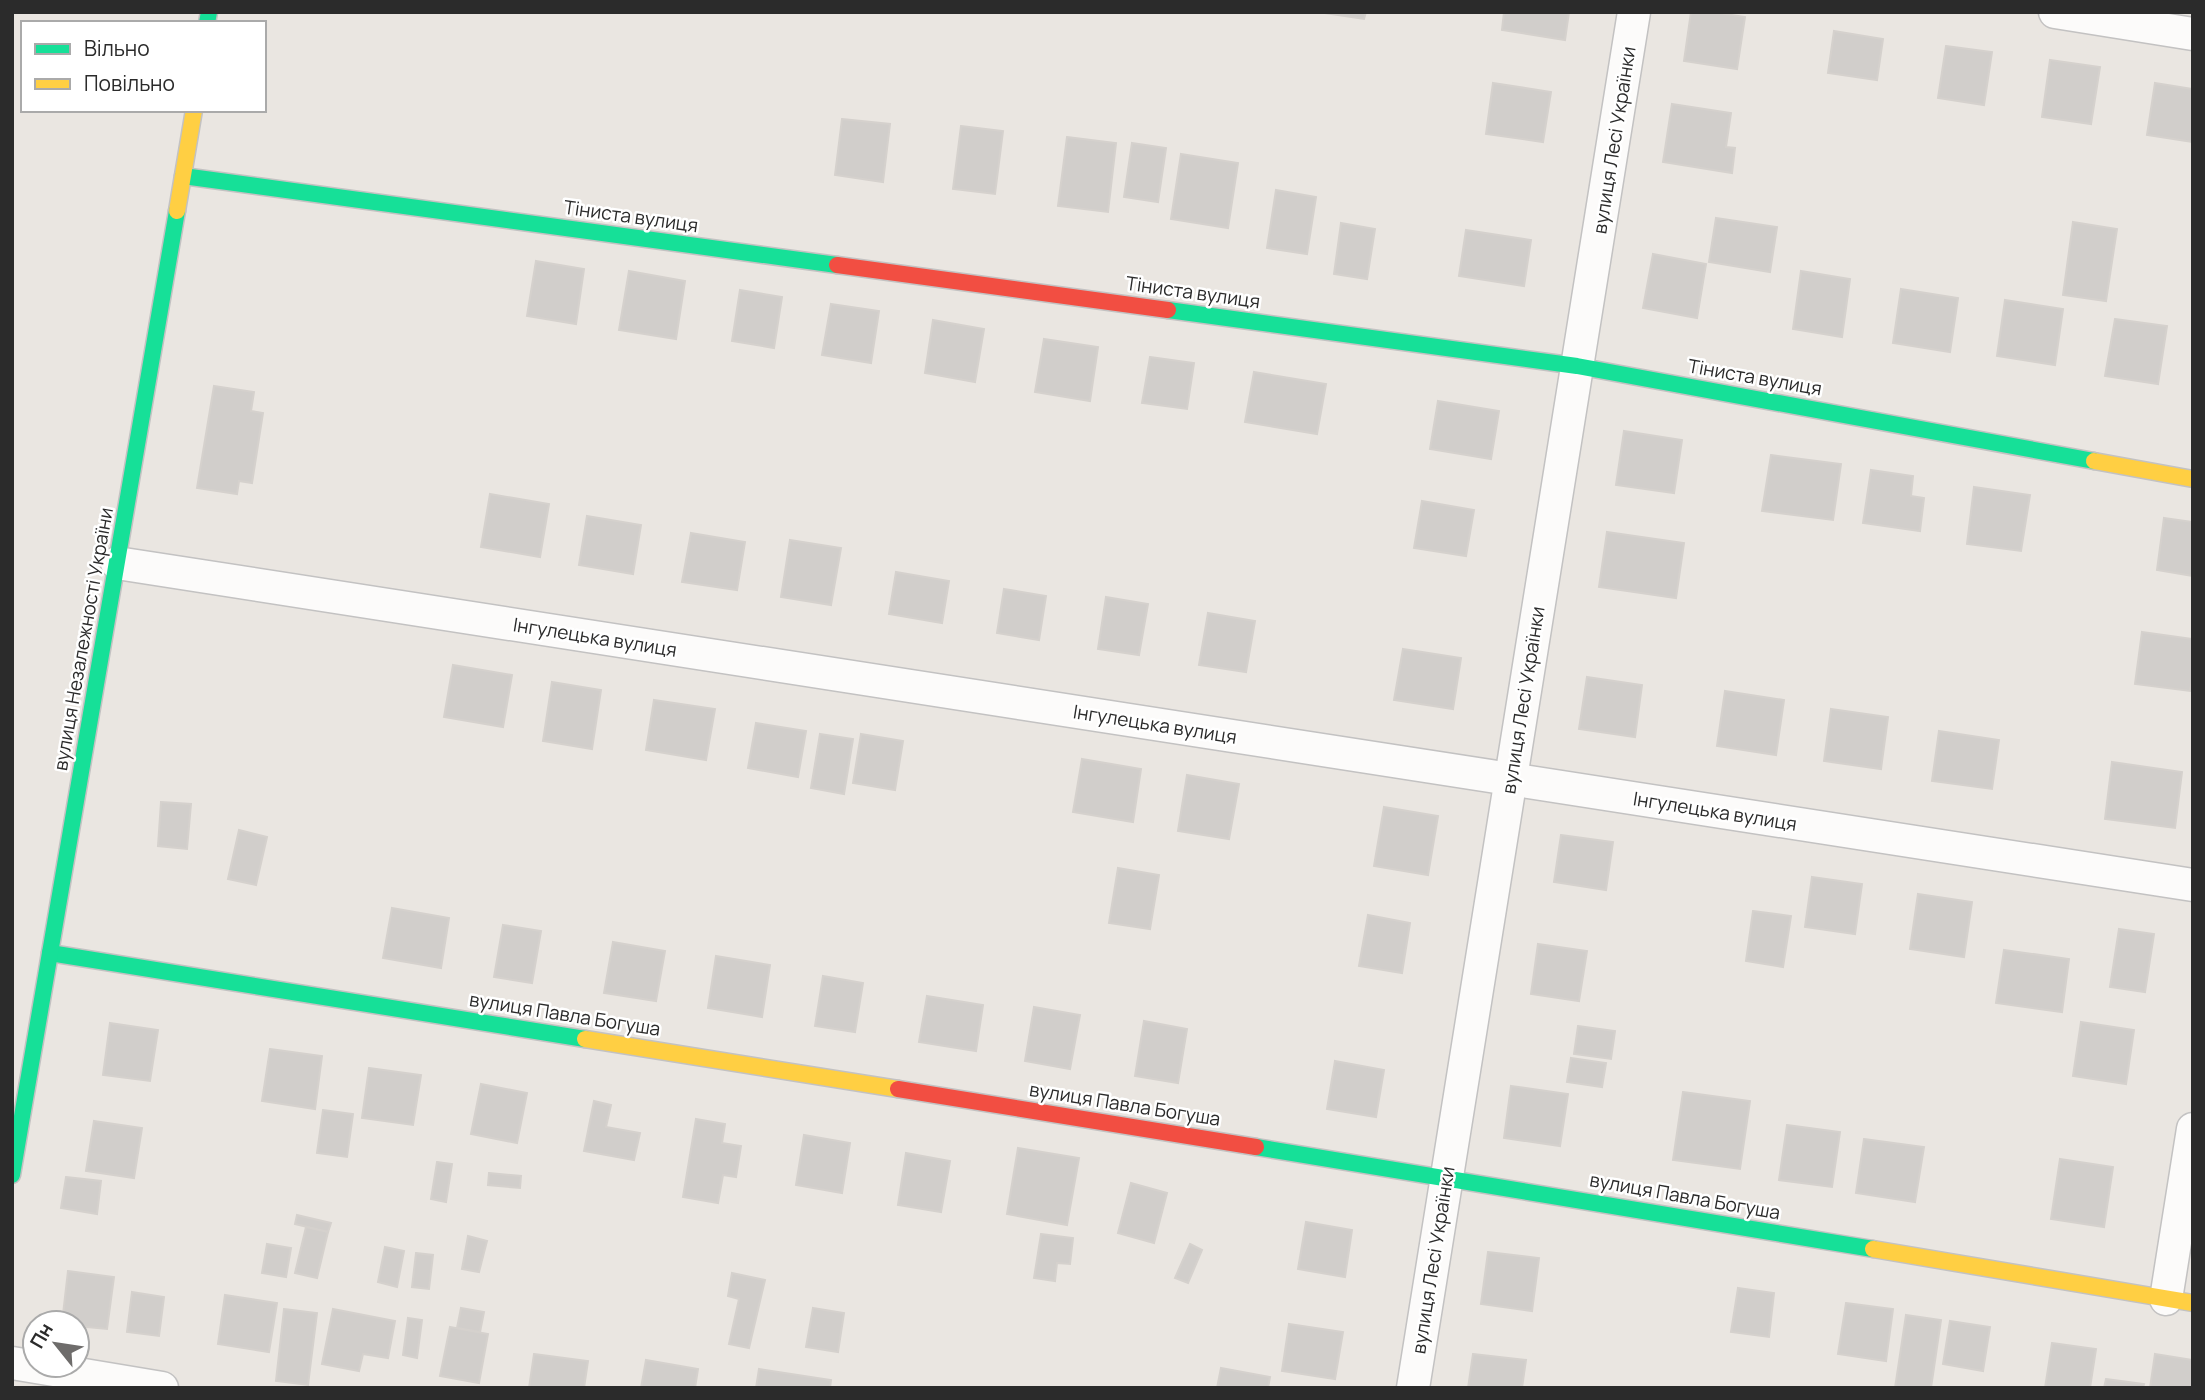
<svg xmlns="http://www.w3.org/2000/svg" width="2205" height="1400" font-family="Manrope,sans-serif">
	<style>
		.building { fill: #d1cecb; stroke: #d5d1cd; stroke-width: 2 }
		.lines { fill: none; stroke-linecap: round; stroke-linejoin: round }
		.street-casing { stroke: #c3c2c2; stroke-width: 35 }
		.fast-casing { stroke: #c3c2c2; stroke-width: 19 }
		.slow-casing { stroke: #c3c2c2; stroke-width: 19 }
		.jam-casing { stroke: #c3c2c2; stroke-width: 19 }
		.street { stroke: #fcfbfa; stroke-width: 32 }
		.fast { stroke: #16e098; stroke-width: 16 }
		.slow { stroke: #ffcf43; stroke-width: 16 }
		.jam { stroke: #f24e42; stroke-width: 16 }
		.labels { text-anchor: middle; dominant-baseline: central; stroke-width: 5; stroke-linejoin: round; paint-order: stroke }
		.street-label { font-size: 19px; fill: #2b2b2b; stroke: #fff }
	</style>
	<rect width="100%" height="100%" fill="#eae6e1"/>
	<g class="building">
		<polygon points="1318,12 1366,12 1364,19"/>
		<polygon points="1504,12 1569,12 1565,40 1502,30"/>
		<polygon points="1691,12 1713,12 1745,17 1737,69 1684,61"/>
		<polygon points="1834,31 1883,39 1877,80 1828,73"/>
		<polygon points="1946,46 1992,52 1984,105 1938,98"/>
		<polygon points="2050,60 2100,67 2091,124 2042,117"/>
		<polygon points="1493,83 1551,92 1543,142 1486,134"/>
		<polygon points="2155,83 2193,89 2193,142 2147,135"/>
		<polygon points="1672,104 1731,113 1726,147 1735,148 1732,173 1663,162"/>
		<polygon points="842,119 890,124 883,182 835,175"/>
		<polygon points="961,126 1003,131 995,194 953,189"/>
		<polygon points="1067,137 1116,143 1108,212 1058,206"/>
		<polygon points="1132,143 1166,148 1158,202 1124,197"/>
		<polygon points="1181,154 1238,163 1228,228 1171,219"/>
		<polygon points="1276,190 1316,197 1307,254 1267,248"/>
		<polygon points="1716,218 1777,227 1770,272 1709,262"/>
		<polygon points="2073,222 2117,229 2106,301 2063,295"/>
		<polygon points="1341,223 1375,229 1367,279 1334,274"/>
		<polygon points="1466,230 1531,240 1524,286 1459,276"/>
		<polygon points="1653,254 1706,264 1697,318 1643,308"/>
		<polygon points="536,261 584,269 576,324 527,316"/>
		<polygon points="629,271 685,281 676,339 619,330"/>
		<polygon points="1801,271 1850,279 1842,337 1793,329"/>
		<polygon points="1901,289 1958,298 1950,352 1893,343"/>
		<polygon points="740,290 782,297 774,348 732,341"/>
		<polygon points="2005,300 2063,309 2055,365 1997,356"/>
		<polygon points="831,304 879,311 871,363 822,355"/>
		<polygon points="2115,319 2167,326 2158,384 2105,376"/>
		<polygon points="933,320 984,329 975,382 925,373"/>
		<polygon points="1044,339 1098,347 1090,401 1035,392"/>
		<polygon points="1150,357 1194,363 1187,409 1142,403"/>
		<polygon points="1254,372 1326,384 1317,434 1245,422"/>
		<polygon points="214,386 254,392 251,411 263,413 252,483 239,481 237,494 197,488"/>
		<polygon points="1438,401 1499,411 1491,459 1430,449"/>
		<polygon points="1624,431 1682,440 1674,493 1616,485"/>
		<polygon points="1771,455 1841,464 1833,520 1762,511"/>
		<polygon points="1871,470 1913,476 1911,496 1924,498 1920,531 1863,523"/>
		<polygon points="1974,487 2030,495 2021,551 1967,544"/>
		<polygon points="490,494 549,504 540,557 481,547"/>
		<polygon points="1422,501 1474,510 1466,556 1414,548"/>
		<polygon points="587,516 641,525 633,574 579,565"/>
		<polygon points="2164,518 2193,522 2193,576 2157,570"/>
		<polygon points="1607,532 1684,543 1676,598 1599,587"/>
		<polygon points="691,533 745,542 737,590 682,582"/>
		<polygon points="790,540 841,548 831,605 781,597"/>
		<polygon points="896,572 949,581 942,623 889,614"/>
		<polygon points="1004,589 1046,596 1039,640 997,633"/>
		<polygon points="1106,597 1148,604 1139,655 1098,649"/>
		<polygon points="1208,613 1255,621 1246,672 1199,665"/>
		<polygon points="2142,632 2193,639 2193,674 2190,691 2135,684"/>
		<polygon points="1403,649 1461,658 1453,709 1394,700"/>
		<polygon points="453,665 512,675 503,727 444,717"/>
		<polygon points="1587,677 1642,685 1635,737 1579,729"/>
		<polygon points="552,682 601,690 592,749 543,741"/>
		<polygon points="1725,691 1784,700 1776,755 1717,746"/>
		<polygon points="654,700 715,709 706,760 646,750"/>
		<polygon points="1831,709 1888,717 1881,769 1824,761"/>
		<polygon points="756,723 806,731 798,777 748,768"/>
		<polygon points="1939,731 1999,740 1992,789 1932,781"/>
		<polygon points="820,734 853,739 844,794 811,788"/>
		<polygon points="861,734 903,741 895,790 853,783"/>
		<polygon points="1082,759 1141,769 1133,822 1073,812"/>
		<polygon points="2112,762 2182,772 2175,828 2105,819"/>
		<polygon points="1187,775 1239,784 1229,839 1178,831"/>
		<polygon points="161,802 191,804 187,849 158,846"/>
		<polygon points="1384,807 1438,816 1428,875 1374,866"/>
		<polygon points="239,830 267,837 256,885 228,879"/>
		<polygon points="1561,835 1613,842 1606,890 1554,882"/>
		<polygon points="1118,868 1159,875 1150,929 1109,923"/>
		<polygon points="1812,877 1862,884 1855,934 1805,927"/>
		<polygon points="1918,894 1972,902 1964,957 1910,949"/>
		<polygon points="392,908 449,918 441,968 383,958"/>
		<polygon points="1753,911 1791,916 1783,967 1746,961"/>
		<polygon points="1368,915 1410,923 1402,973 1359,966"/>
		<polygon points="503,925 541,931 532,983 494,977"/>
		<polygon points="2119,929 2154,934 2145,992 2110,987"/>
		<polygon points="613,942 665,951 656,1001 604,993"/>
		<polygon points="1538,944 1587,951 1579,1001 1531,994"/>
		<polygon points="2004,950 2069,959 2062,1012 1996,1003"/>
		<polygon points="716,956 770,965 762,1017 708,1008"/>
		<polygon points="823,976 863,983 855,1032 815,1026"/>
		<polygon points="927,996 983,1005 976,1051 919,1042"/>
		<polygon points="1034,1007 1080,1015 1070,1069 1025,1061"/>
		<polygon points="1144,1021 1187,1029 1178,1083 1135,1076"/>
		<polygon points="2081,1022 2134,1030 2126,1084 2073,1076"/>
		<polygon points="110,1023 158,1030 150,1081 103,1075"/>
		<polygon points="1578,1026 1615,1031 1611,1059 1574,1054"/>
		<polygon points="270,1049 322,1056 315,1109 262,1101"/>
		<polygon points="1571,1058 1606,1063 1602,1087 1567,1082"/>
		<polygon points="1335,1061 1384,1070 1376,1117 1327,1109"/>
		<polygon points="369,1068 421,1075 413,1125 362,1118"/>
		<polygon points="481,1084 527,1093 517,1143 471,1134"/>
		<polygon points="1511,1086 1568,1094 1560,1146 1504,1138"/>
		<polygon points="1683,1092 1750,1101 1740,1169 1673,1160"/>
		<polygon points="594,1101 611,1105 606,1127 640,1133 634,1160 584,1151"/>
		<polygon points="323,1110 353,1114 347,1157 317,1153"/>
		<polygon points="696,1119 725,1124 722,1143 741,1146 736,1177 723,1175 718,1203 683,1197"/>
		<polygon points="94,1121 142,1128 134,1178 86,1171"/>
		<polygon points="1787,1125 1840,1132 1832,1187 1779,1180"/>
		<polygon points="804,1135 850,1143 842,1193 796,1185"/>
		<polygon points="1864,1139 1924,1147 1915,1202 1856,1193"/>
		<polygon points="1018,1148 1079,1158 1067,1225 1007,1214"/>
		<polygon points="906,1153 950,1161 941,1212 898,1205"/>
		<polygon points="2060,1159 2113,1167 2104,1227 2051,1219"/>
		<polygon points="437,1162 452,1164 446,1202 431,1199"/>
		<polygon points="489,1173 521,1176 520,1188 488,1185"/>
		<polygon points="66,1177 101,1181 97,1214 61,1208"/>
		<polygon points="1131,1183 1167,1193 1154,1243 1118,1233"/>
		<polygon points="297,1215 331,1223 328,1232 295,1224"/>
		<polygon points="1306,1222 1352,1230 1345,1277 1298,1269"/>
		<polygon points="306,1227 328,1232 317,1278 295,1273"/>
		<polygon points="1041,1234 1073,1238 1070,1264 1057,1263 1055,1281 1034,1278"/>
		<polygon points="468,1236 487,1241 479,1272 462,1269"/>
		<polygon points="267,1244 291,1248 286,1277 262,1273"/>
		<polygon points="1190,1244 1202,1250 1188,1283 1175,1278"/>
		<polygon points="385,1247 404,1251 397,1287 378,1282"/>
		<polygon points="1488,1252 1539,1258 1532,1311 1481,1304"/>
		<polygon points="416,1253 433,1255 429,1289 412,1287"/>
		<polygon points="68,1271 114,1277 107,1329 77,1326 77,1323 62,1323"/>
		<polygon points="732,1273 765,1280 749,1348 729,1344 739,1299 728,1296"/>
		<polygon points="1738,1288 1774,1293 1769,1337 1731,1332"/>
		<polygon points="132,1292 164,1297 159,1336 127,1332"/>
		<polygon points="225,1295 277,1303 269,1352 218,1344"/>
		<polygon points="1846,1303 1893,1309 1886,1361 1838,1354"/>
		<polygon points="461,1308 484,1312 480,1332 457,1328"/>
		<polygon points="813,1308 844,1313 838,1352 806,1347"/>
		<polygon points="284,1309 317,1313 308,1385 276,1381"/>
		<polygon points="333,1309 395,1321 388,1358 363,1354 359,1371 322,1364"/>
		<polygon points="1906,1315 1941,1320 1931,1388 1895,1388"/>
		<polygon points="408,1318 422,1320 417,1358 403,1355"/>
		<polygon points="1950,1321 1990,1327 1983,1371 1943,1364"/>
		<polygon points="1289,1324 1343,1332 1335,1379 1282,1371"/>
		<polygon points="450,1327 488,1334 479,1383 440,1376"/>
		<polygon points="2052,1343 2096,1349 2090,1388 2045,1388"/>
		<polygon points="534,1354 588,1361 584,1388 529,1388"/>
		<polygon points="1473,1354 1526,1360 1522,1388 1468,1388"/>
		<polygon points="2155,1354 2193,1360 2193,1388 2150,1388"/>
		<polygon points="646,1360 698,1369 695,1388 641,1388"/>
		<polygon points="1221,1368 1270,1377 1268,1388 1217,1388"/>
		<polygon points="759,1369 831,1380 830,1388 756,1388"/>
		<polygon points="2106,1379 2144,1384 2143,1388 2104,1388"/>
	</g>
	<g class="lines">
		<defs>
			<g id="street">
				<polyline points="2055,12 2193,34"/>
				<polyline points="117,563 2193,885"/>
				<polyline points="2166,1299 2193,1129"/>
				<polyline points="12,1363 162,1388"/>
				<polyline points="1413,1388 1634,12"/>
			</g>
			<g id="fast">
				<polyline points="207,23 209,12"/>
				<polyline points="183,176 837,265"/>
				<polyline points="1168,310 1577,366 2094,461"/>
				<polyline points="50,953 585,1039"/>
				<polyline points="1256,1147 1873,1249"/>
				<polyline points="12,1175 177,211"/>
			</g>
			<g id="slow">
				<polyline points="177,211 194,110"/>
				<polyline points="2094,461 2193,479"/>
				<polyline points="585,1039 898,1089"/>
				<polyline points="1873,1249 2193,1303"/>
			</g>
			<g id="jam">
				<polyline points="837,265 1168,310"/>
				<polyline points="898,1089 1256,1147"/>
			</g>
		</defs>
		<use href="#street" class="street-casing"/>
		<use href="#fast" class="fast-casing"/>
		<use href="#slow" class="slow-casing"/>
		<use href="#jam" class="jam-casing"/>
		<use href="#street" class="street"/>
		<use href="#fast" class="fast"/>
		<use href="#slow" class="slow"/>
		<use href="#jam" class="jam"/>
	</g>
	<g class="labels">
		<g class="street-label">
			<text transform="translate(1614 140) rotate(-81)">вулиця Лесі Українки</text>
			<text transform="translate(631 216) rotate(8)">Тіниста вулиця</text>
			<text transform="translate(1193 292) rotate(8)">Тіниста вулиця</text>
			<text transform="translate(1755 377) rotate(10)">Тіниста вулиця</text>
			<text transform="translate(595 637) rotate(9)">Інгулецька вулиця</text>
			<text transform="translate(83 639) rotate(-80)">вулиця Незалежності України</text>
			<text transform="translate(1523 700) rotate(-81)">вулиця Лесі Українки</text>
			<text transform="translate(1155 724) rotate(9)">Інгулецька вулиця</text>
			<text transform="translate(1715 811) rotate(9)">Інгулецька вулиця</text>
			<text transform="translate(565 1014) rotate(9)">вулиця Павла Богуша</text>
			<text transform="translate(1125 1104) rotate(9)">вулиця Павла Богуша</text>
			<text transform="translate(1685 1196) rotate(10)">вулиця Павла Богуша</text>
			<text transform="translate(1433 1260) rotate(-81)">вулиця Лесі Українки</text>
		</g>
	</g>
	<rect width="2205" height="1400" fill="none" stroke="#2b2b2b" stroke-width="28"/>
	<rect x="21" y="21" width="245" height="91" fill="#ffffff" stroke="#aaaaaa" stroke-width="2"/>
	<rect x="35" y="44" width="35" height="10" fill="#16e098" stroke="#aaaaaa" stroke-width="2"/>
	<text x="84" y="56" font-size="21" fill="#2b2b2b">Вільно</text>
	<rect x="35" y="79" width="35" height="10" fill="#ffcf43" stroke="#aaaaaa" stroke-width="2"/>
	<text x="84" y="91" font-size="21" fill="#2b2b2b">Повільно</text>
	<g transform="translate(56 1344) rotate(300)"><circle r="33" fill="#ffffff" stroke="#aaaaaa" stroke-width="2"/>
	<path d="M0-5L12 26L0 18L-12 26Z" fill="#6e6c6b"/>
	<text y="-10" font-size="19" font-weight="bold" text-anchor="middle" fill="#2b2b2b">Пн</text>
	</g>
</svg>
